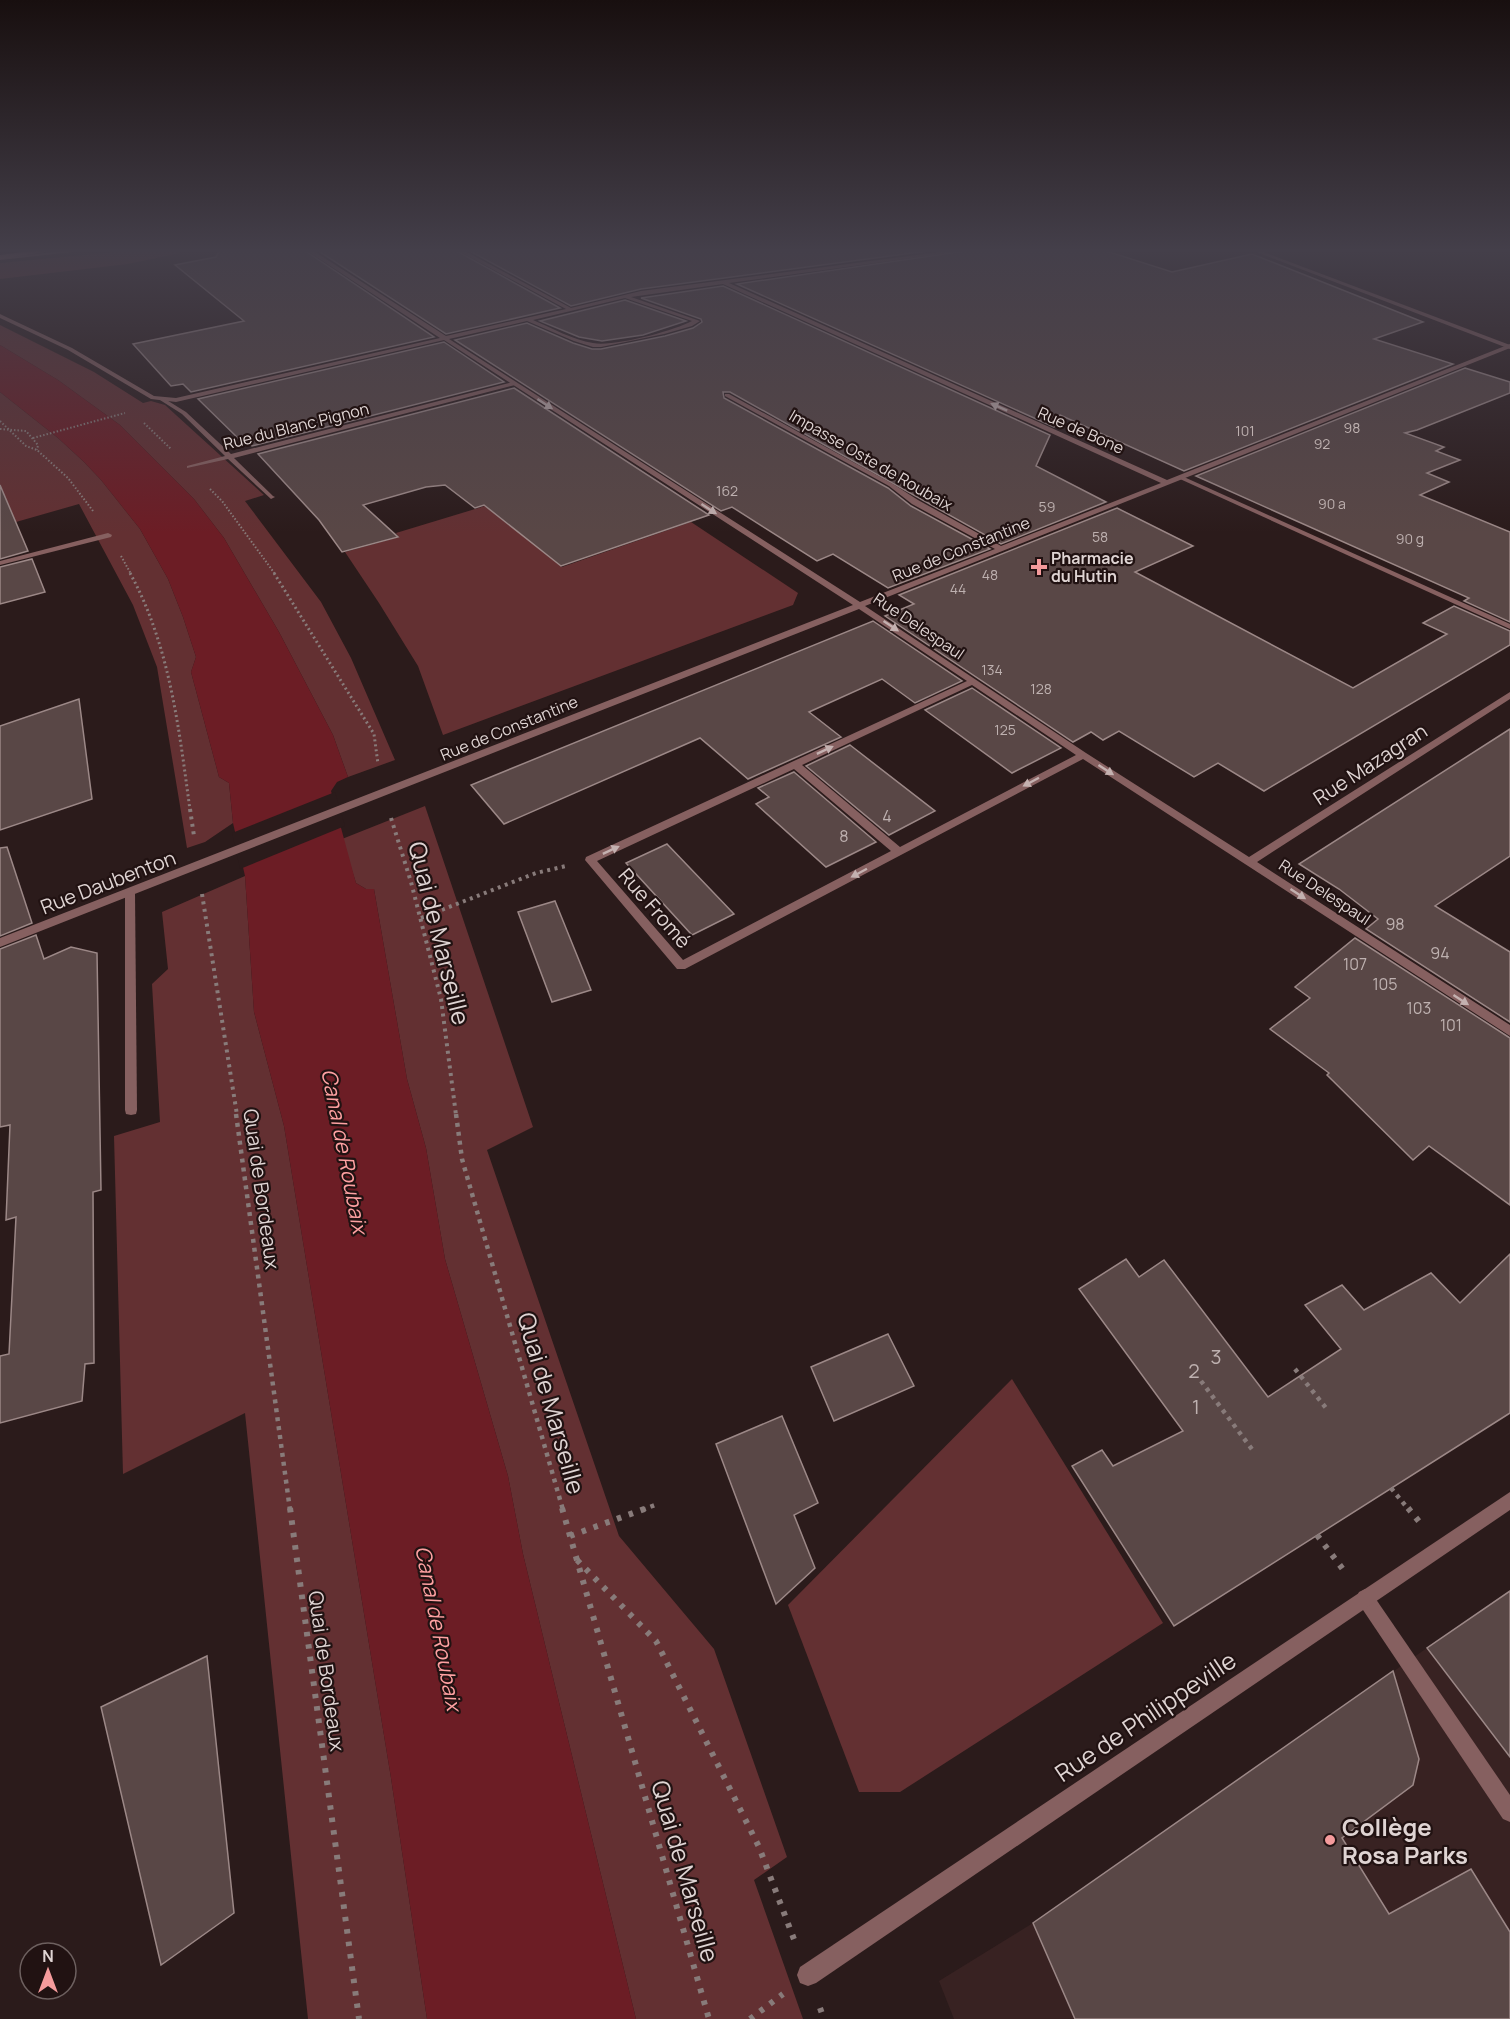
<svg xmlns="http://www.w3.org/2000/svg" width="1510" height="2019" font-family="Manrope,sans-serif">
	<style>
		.built { fill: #382222 }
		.green { fill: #633032 }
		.water { fill: #6c1d25 }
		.pier { fill: #2b1b1b }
		.building { fill: #594746; stroke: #9c8887; stroke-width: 1.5 }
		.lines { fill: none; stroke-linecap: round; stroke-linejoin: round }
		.path-far4 { stroke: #887b7a; stroke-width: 2; stroke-dasharray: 1.5 2; stroke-linecap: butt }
		.path-far3 { stroke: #887b7a; stroke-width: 3; stroke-dasharray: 2 3; stroke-linecap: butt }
		.path-far2 { stroke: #887b7a; stroke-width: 4; stroke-dasharray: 3 4.5; stroke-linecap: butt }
		.path-far1 { stroke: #887b7a; stroke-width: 4.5; stroke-dasharray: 4 5; stroke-linecap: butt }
		.path { stroke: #887b7a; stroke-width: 6; stroke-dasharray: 4.5 8; stroke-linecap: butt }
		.service { fill: #866060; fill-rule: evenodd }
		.pedestrian { fill: #866060; fill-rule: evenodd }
		.minor { fill: #866060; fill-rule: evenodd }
		.tertiary { fill: #866060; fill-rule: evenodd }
		.secondary { fill: #c18585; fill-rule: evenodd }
		.primary { fill: #efa1a1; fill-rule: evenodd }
		.oneway { fill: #c4b1b0 }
		.poi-dot { fill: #f59b9c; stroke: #211212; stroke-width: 2 }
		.labels { text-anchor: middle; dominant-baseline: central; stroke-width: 4.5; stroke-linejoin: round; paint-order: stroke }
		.far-number-label { font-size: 14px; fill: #beb1b0 }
		.far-street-label { font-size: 16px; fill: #dfd4d3; stroke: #211212 }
		.far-poi-label { font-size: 16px; font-weight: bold; fill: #dfd4d3; stroke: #211212; text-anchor: start }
		.number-label { font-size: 16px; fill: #beb1b0 }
		.street-label { font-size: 20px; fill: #dfd4d3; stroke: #211212 }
		.near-number-label { font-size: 20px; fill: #beb1b0 }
		.water-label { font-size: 21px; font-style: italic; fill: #ffa1a2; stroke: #211212 }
		.near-street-label { font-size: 24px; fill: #dfd4d3; stroke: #211212 }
		.near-poi-label { font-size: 24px; font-weight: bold; fill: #dfd4d3; stroke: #211212; text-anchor: start }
	</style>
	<rect width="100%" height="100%" fill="#2b1b1b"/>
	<polygon class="built" points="1427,1648 1510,1758 1510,2019 954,2019 939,1981 1033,1923"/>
	<g class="green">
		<polygon points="136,250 162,250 180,253 128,264 0,279 0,263"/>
		<polygon points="0,325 94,372 143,403 151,401 165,405 264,495 245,501 321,602 351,658 395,760 348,777 333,735 279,632 224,538 194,499 120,425 58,380 0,345"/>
		<polygon points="0,392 58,438 84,462 101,480 140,529 168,579 183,617 196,657 191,672 219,777 229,783 233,823 205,842 187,848 157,667 133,605 79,504 16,522 0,497"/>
		<polygon points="485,506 562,567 691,522 798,593 793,605 443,735 418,666 379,603 345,552 399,537 396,533"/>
		<polygon points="425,806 533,1127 487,1150 619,1536 714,1649 787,1857 754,1880 803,2019 636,2019 523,1554 508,1476 445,1259 426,1148 407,1079 374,889 366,889 356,883 342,839"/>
		<polygon points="245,876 254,1012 284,1126 391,1778 427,2019 308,2019 245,1413 123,1474 114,1136 160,1122 152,984 168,969 162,912"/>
		<polygon points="1012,1379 1163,1623 900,1792 859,1792 788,1605"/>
	</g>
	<polygon class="water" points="0,345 58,380 120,425 194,499 224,538 279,632 333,735 348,777 337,782 331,791 356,883 366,889 374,889 407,1079 426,1148 445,1259 508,1476 523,1554 636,2019 427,2019 391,1778 284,1126 254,1012 245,876 233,823 229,783 219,777 191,672 196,657 183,617 168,579 140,529 101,480 84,462 58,438 0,392"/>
	<polygon class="pier" points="335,792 345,826 240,869 232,833"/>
	<g class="building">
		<polygon points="304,250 434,337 191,392 183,384 171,386 133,344 244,321 175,265 216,257 219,251"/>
		<polygon points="317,250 455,250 560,308 446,334"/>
		<polygon points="468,250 935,250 641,289 571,306"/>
		<polygon points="972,250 1103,250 1172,272 1252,254 1423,322 1374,339 1453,364 1184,471 1060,415 1054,427 737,284"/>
		<polygon points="723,286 1050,435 1036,466 1106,502 1001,544 730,392 723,392 724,398 888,488 911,506 990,549 888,588 833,554 817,561 732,507 721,511 455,340 527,323 573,343 592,349 601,349 665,336 693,328 702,322 701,319 641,298"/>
		<polygon points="625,300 686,321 643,335 602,341 579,337 540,321"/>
		<polygon points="444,342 504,382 252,446 248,443 244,444 198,399"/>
		<polygon points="1465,368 1510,382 1510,393 1417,430 1405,433 1444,447 1436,451 1460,460 1427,473 1449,482 1420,495 1510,532 1510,622 1464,601 1469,598 1196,476"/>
		<polygon points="514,388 709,515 561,566 484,505 475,508 445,485 426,487 363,505 398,537 342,552 319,520 258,454"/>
		<polygon points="0,485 28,551 0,559"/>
		<polygon points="1117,508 1193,546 1135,572 1353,688 1447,634 1423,623 1454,606 1510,631 1510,645 1264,791 1218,763 1194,777 1119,731 1103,740 1091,732 1073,742 885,616 914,604 899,595"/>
		<polygon points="32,559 45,592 0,604 0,567"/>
		<polygon points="873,621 962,681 915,703 882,679 809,712 841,737 748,779 700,738 504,824 471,785"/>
		<polygon points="972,688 1061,748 1012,773 925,710"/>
		<polygon points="79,699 92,799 0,830 0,726"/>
		<polygon points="1510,729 1510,856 1435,906 1510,952 1510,1022 1366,929 1378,919 1339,889 1299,864"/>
		<polygon points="850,745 935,811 889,835 806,766"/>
		<polygon points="794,772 876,842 826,867 756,804 769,797 758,788"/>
		<polygon points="667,844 734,914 692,935 626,863"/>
		<polygon points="7,847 32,923 0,936 0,848"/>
		<polygon points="555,901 591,990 552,1002 518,912"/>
		<polygon points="36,935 44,959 71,947 97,953 101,1190 93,1192 94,1363 85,1364 82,1401 0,1423 0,1356 9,1354 16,1217 6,1220 10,1125 0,1127 0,949"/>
		<polygon points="1355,938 1510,1038 1510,1205 1429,1146 1413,1160 1327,1075 1329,1073 1270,1029 1310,998 1295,987"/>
		<polygon points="1510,1254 1510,1413 1174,1626 1072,1466 1102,1450 1113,1466 1183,1431 1079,1289 1126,1259 1139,1277 1164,1260 1268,1397 1341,1349 1305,1305 1342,1285 1364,1310 1431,1273 1460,1303"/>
		<polygon points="888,1334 914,1386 834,1421 811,1367"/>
		<polygon points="782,1416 818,1503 794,1515 815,1568 776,1604 716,1444"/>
		<polygon points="1510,1591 1510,1757 1427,1648"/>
		<polygon points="207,1656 234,1913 161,1965 101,1707"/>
		<polygon points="1393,1671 1419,1759 1413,1785 1342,1838 1389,1914 1471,1869 1510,1932 1510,2019 1075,2019 1033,1923"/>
	</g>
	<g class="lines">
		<g class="path-far4">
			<polyline points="0,421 26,446 37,450 68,478 93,511"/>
			<polyline points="144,423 171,449"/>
			<polyline points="0,429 26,431 38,445 37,450"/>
			<polyline points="33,438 125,413"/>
			<polyline points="210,489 222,501 275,574"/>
			<polyline points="121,556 131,574"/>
		</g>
		<g class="path-far3">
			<path d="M130 573C170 646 179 729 190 810"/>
			<polyline points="274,573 374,734 378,764"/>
		</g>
		<g class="path-far2">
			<polyline points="190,809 194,836"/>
			<polyline points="391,818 411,882 441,999 456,1115"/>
			<polyline points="202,894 237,1115"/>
			<polyline points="421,918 536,873 566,866"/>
		</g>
		<g class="path-far1">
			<polyline points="236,1114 290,1510"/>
			<polyline points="456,1114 462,1159 563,1510"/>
			<polyline points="1295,1369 1326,1408"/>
			<polyline points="1201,1381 1254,1452"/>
			<polyline points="1391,1488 1409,1510"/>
			<polyline points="642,1510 655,1505"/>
		</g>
		<g class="path">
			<polyline points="290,1508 359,2019"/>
			<polyline points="562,1508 709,2019"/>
			<polyline points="1408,1508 1421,1524"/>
			<polyline points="1317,1535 1345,1572"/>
			<polyline points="570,1536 647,1508"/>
			<polyline points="577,1560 656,1641 759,1847 795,1942"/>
			<polyline points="820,2008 824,2019"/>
			<polyline points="750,2019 783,1994"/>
		</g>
		<g class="service">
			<polygon points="1180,477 1184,477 1510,624 1510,629 1180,479"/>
			<polygon points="130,889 135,893 137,1110 136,1114 131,1115 126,1114 125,1110 125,893"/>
			<polygon points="1365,1589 1371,1592 1510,1795 1510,1822 1503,1819 1359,1604 1356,1598 1359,1592"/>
		</g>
		<polygon class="pedestrian" points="513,382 515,385 234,458 273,496 275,497 271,499 228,459 187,468 187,466 225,456 182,414 160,400 165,399 186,412 231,454"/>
		<g class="minor">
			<path d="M306 250H312L446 336 566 309 457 250H463L571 308 641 291 955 250H970L729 283 1167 480 1510 344V348L865 606 1086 753 1249 857 1510 692V699L1257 862 1510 1025V1036L1083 759 685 969H677L585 860 586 857 967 681 859 609 0 947V938L853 605 444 340 176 402 151 399 68 350 0 318V314L2 315 72 348 154 396 176 398 440 338ZM723 284 1161 483 1001 546 918 500 893 484 729 394H725V396L889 486 912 504 995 549 860 602 449 339 527 321 574 341 593 347H601L664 334 692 326 700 321 631 297ZM625 298 692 321C673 331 614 347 593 343 573 340 552 328 533 320ZM972 685 1076 755 900 847 802 765ZM794 769 891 851 683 960 597 861Z"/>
			<polygon points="108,533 112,535 111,537 0,565 0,561"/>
			<polygon points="1510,1492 1510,1510 816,1983 808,1986 800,1983 797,1975 800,1967"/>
		</g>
		<polygon class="tertiary" points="1251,250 1258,250 1510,345 1510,349"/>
		<polygon class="secondary" points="71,250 90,250 0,260 0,258"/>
		<polygon class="primary" points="38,250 58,250 0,259 0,255"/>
	</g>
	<defs><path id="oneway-solid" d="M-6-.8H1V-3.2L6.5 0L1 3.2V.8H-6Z" transform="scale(1.5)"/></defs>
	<g class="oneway">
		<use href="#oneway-solid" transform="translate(545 404) rotate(33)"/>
		<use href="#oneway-solid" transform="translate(999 407) rotate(-156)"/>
		<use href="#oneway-solid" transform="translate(709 509) rotate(33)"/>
		<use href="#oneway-solid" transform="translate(891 626) rotate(34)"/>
		<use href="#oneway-solid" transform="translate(825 750) rotate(-25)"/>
		<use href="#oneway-solid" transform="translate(1106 770) rotate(33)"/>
		<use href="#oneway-solid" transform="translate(1031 782) rotate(152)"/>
		<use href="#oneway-solid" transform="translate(611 850) rotate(-25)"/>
		<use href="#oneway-solid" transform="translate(859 873) rotate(152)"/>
		<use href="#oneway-solid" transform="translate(1298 894) rotate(33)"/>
		<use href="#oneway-solid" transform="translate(1461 1000) rotate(33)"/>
	</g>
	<linearGradient id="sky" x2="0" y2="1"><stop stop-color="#180f0f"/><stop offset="0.47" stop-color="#443f4a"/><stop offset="1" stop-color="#443f4a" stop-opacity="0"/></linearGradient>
	<rect width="1510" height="533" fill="url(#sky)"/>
	<g class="poi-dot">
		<path d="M1036 558h6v6h6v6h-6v6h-6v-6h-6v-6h6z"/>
		<circle cx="1330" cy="1840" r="6"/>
	</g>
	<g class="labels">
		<g class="far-number-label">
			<text x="1352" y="427">98</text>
			<text x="1245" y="430">101</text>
			<text x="1322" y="443">92</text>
			<text x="727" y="490">162</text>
			<text x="1332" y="503">90 a</text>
			<text x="1047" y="506">59</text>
			<text x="1100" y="536">58</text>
			<text x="1410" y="538">90 g</text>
			<text x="990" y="574">48</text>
			<text x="958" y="588">44</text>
			<text x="992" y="669">134</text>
			<text x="1041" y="688">128</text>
			<text x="1005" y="729">125</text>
		</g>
		<g class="far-street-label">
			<text transform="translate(296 426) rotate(-14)">Rue du Blanc Pignon</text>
			<text transform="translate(1081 430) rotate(24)">Rue de Bone</text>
			<text transform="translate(871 460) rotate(30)">Impasse Oste de Roubaix</text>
			<text transform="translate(961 549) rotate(-22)">Rue de Constantine</text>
			<text transform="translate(919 626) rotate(34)">Rue Delespaul</text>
			<text transform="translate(509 728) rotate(-22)">Rue de Constantine</text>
			<text transform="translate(1325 892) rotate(33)">Rue Delespaul</text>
		</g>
		<g class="far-poi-label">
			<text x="1051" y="558">Pharmacie<tspan x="1051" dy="18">du Hutin</tspan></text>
		</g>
		<g class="number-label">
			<text x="887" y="816">4</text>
			<text x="844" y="836">8</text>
			<text x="1395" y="924">98</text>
			<text x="1440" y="953">94</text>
			<text x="1355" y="964">107</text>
			<text x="1385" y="984">105</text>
			<text x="1419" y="1008">103</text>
			<text x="1451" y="1025">101</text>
		</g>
		<g class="street-label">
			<text transform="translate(1370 764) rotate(-33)">Rue Mazagran</text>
			<text transform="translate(108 882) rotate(-21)">Rue Daubenton</text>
			<text transform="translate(655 908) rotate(49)">Rue Fromé</text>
			<text transform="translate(262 1189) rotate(82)">Quai de Bordeaux</text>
			<text transform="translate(327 1671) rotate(82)">Quai de Bordeaux</text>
		</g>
		<g class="near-number-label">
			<text x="1216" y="1356">3</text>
			<text x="1194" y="1370">2</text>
			<text x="1196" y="1406">1</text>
		</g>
		<g class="water-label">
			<text transform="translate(345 1151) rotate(79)">Canal de Roubaix</text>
			<text transform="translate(439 1628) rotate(79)">Canal de Roubaix</text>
		</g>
		<g class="near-street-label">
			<text transform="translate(440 933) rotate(76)">Quai de Marseille</text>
			<text transform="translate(552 1403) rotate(74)">Quai de Marseille</text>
			<text transform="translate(1145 1716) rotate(-34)">Rue de Philippeville</text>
			<text transform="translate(686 1871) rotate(74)">Quai de Marseille</text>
		</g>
		<g class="near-poi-label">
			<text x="1342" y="1826">Collège<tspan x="1342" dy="28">Rosa Parks</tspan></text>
		</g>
	</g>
	<g transform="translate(48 1971)"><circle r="28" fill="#211212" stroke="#6d605f" stroke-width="1.5"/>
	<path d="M0-4.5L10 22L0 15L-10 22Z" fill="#f59b9c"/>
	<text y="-9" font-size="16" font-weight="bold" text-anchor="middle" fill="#dfd4d3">N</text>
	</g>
</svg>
